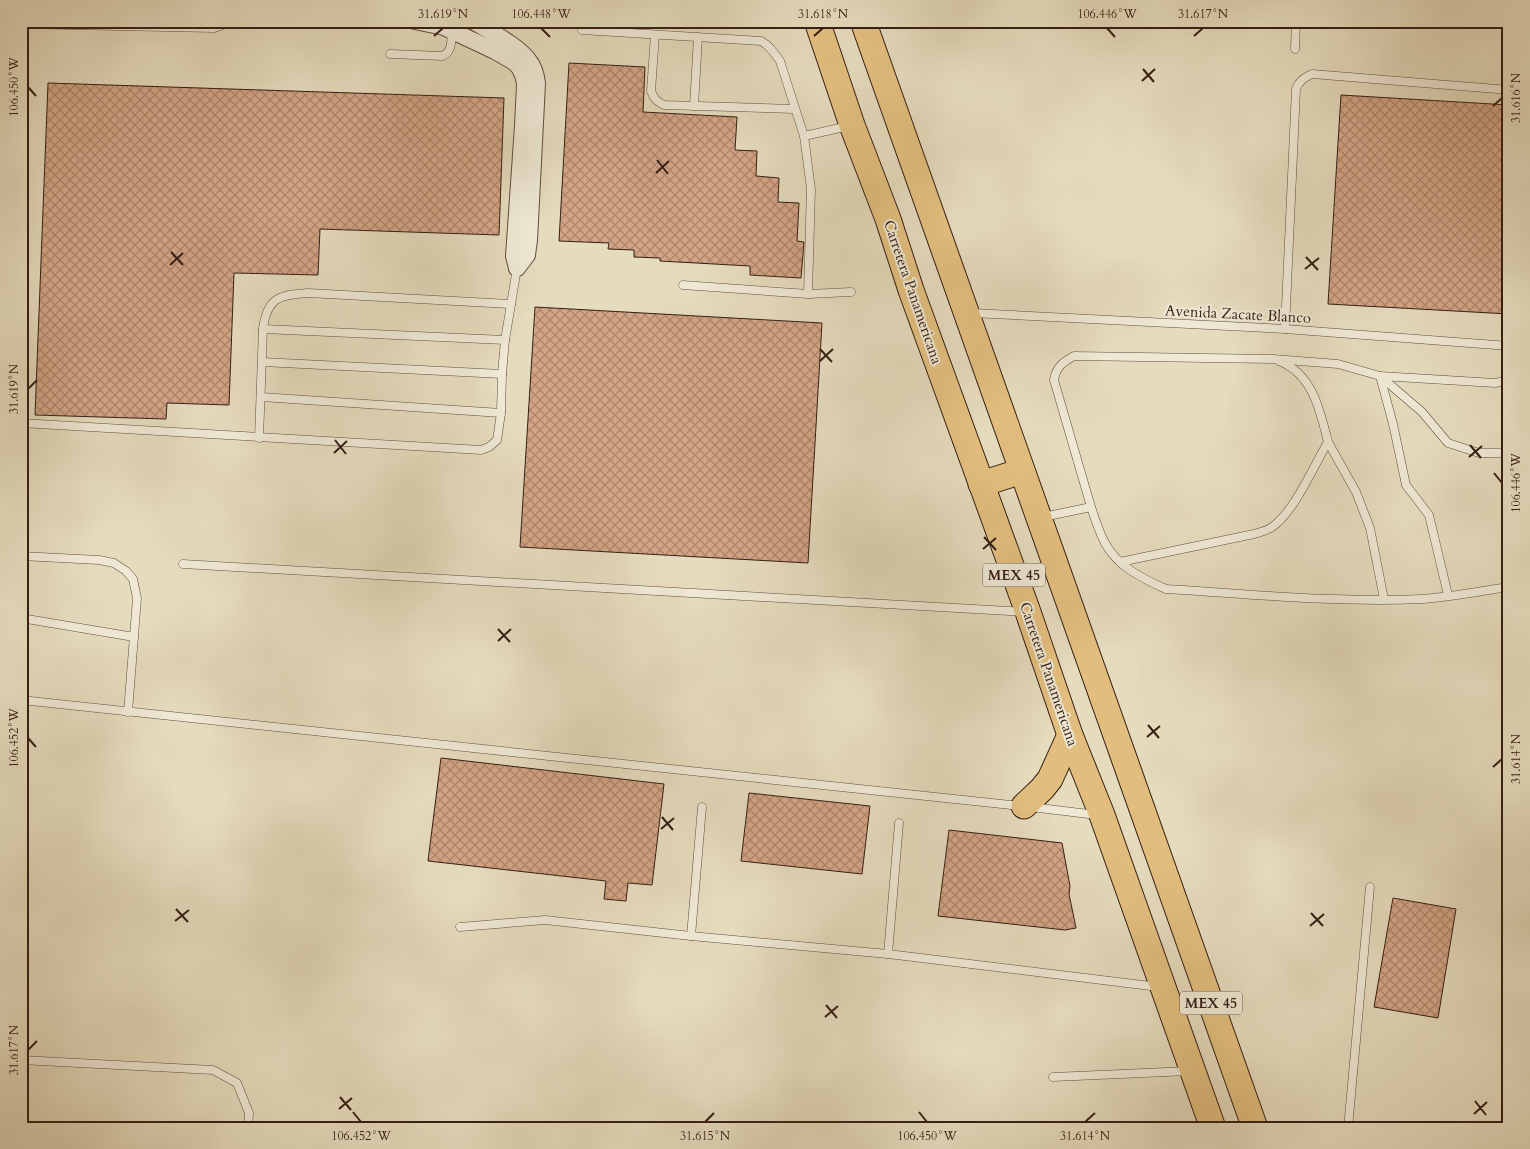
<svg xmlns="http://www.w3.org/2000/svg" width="1530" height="1149" font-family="Cardo,serif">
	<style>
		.building { fill: url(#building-cross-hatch); stroke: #351e13 }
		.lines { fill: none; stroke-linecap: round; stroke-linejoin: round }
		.lane-casing { stroke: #614d3e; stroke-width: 9 }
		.street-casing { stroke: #614d3e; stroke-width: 18 }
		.primary-casing { stroke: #351e13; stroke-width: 27 }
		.lane { stroke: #eee8d4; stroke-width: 8 }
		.street { stroke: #eee8d4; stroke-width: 16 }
		.primary { stroke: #e2be7e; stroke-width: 25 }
		.ticks { fill: none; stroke: #351e13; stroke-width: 2 }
		.labels { text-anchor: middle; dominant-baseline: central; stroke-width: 4; stroke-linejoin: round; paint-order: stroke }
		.shield { fill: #eee8d4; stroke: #6c5b4d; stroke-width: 1 }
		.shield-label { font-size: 14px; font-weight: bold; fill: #351e13 }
		.street-label { font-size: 15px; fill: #351e13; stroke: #eee8d4 }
		.neatline { fill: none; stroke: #351e13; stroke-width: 2 }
		.ticks-label { font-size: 12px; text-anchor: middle; fill: #351e13 }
	</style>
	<defs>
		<pattern id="building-cross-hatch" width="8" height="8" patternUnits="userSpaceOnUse" patternTransform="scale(1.25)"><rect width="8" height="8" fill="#d3a485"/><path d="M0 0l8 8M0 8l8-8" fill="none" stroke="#ac856c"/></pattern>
	</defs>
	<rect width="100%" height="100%" fill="#e5dbbd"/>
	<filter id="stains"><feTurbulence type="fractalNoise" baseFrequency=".004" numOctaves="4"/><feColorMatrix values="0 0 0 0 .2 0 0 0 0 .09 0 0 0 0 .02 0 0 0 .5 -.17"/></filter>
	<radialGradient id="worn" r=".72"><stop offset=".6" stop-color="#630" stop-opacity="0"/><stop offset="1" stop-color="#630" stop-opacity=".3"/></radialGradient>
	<g class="building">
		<polygon points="569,63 645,67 643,112 737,117 735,150 757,151 756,176 779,178 778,202 799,203 797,241 804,242 801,278 750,275 750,266 660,261 660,258 634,257 634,250 608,249 609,243 559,241"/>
		<polygon points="48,83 504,98 499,235 320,229 318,275 234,273 229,405 167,403 166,419 35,415"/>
		<polygon points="1341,95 1509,105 1509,314 1328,304"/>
		<polygon points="535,307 822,323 808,563 520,547"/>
		<polygon points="441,758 664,784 652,885 628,883 626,901 604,899 606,881 428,861"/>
		<polygon points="749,793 870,806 862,874 741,861"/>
		<polygon points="949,830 1062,843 1070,886 1069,894 1076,928 1065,930 938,916"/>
		<polygon points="1393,898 1456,909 1438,1018 1374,1007"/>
	</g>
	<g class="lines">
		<defs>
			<g id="lane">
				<polyline points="967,21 1002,23 1006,21"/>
				<polyline points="21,24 214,28 220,26 227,21"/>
				<path d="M582 30 761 41C770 46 774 53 780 61L804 136 811 189 808 294"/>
				<path d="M655 35 651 91C654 99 657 102 664 105L794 109"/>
				<polyline points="1295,49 1296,21"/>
				<path d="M390 54 442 56C453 52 451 40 452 30"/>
				<polyline points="694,106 698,37"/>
				<polyline points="804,136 849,126"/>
				<polyline points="683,285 808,294 851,292"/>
				<polyline points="972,313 1285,329 1509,346"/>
				<polyline points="263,329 505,340"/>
				<path d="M1285 329 1296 89C1299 81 1304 78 1312 74L1509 90"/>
				<polyline points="262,362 502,374"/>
				<polyline points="1380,376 1393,424 1406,485 1429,515 1448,595"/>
				<polyline points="1380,376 1422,412 1448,443 1479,453 1509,453"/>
				<polyline points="261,397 501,413"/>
				<polyline points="21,423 481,450 489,447 497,440 501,413 502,374 505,340 517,268"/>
				<path d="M259 438 263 329C267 297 280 295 308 293L511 304"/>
				<polyline points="1328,442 1356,492 1370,528 1384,599"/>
				<path d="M1091 507 1054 380C1056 367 1063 362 1074 356L1273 359 1338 364 1380 376 1495 383 1509 380"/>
				<path d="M1043 517 1091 507C1095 519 1099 532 1105 543 1117 566 1143 579 1166 589 1251 594 1337 603 1422 599 1451 597 1480 591 1509 587"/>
				<polyline points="21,556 99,560 114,563 126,571 133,579 137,598 128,712"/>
				<path d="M1120 562 1254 534C1260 532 1267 531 1272 527 1295 511 1313 467 1328 442 1320 411 1313 374 1279 361"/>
				<polyline points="183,564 1025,612"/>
				<polyline points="21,618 134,637"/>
				<polyline points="21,700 1020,806"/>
				<polyline points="1031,807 1097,815"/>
				<polyline points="460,927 545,920 691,936 888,954 1159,987"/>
				<polyline points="691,936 702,807"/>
				<polyline points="888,954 899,823"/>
				<polyline points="21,1060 213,1070 237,1083 249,1113 248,1128"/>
				<polyline points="1053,1077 1189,1071"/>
				<polyline points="1348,1128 1370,887"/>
			</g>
			<g id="street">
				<polyline points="415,21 444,27 495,51 514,62 519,67 523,75 525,84 523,126 514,256 517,268"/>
				<path d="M473 21C489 31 519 46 529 61 534 67 536 75 537 83L529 240 527 255 517 268"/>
			</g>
			<g id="primary">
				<polyline points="817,21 852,125 888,219 911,290 1028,612 1070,735 1102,815 1213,1128"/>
				<polyline points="863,21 1255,1128"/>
				<polyline points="981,484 1022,471"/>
				<polyline points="1024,806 1042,789 1050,779 1070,735"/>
			</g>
		</defs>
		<use href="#lane" class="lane-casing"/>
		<use href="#street" class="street-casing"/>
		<use href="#primary" class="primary-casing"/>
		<use href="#lane" class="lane"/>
		<use href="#street" class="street"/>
		<use href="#primary" class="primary"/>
	</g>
	<path class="ticks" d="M541 28 550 37M1107 28 1115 37M434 36 443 28M814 36 823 28M1194 36 1203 28M1143 69 1154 82M1142 81 1155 69M28 87 36 96M1493 106 1502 98M657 160 668 174M656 173 669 161M171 252 183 265M1306 257 1318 270M170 265 183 253M1305 269 1319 258M820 349 832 362M820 361 833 349M28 389 37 380M335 440 346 454M1470 445 1481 458M334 453 347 441M1469 457 1482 446M1494 473 1502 483M984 537 996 550M983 549 996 538M498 629 510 642M498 641 511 629M1148 725 1159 738M1147 737 1160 726M28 738 36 747M1493 767 1502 759M662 817 673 830M661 829 674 818M176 909 188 922M1311 913 1323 926M175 921 189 910M1310 926 1324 914M826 1005 837 1018M825 1017 838 1006M28 1050 37 1041M340 1097 351 1110M1475 1101 1486 1115M339 1109 352 1098M353 1112 361 1122M919 1112 927 1122M1474 1114 1487 1102M705 1122 714 1113M1085 1122 1095 1113"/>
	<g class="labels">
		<g class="shield">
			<rect x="983" y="563.5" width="62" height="23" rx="4"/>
			<rect x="1180" y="991.5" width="62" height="23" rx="4"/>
		</g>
		<g class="shield-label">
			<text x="1014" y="575">MEX 45</text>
			<text x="1211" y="1003">MEX 45</text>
		</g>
		<g class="street-label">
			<text transform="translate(913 292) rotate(71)">Carretera Panamericana</text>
			<text transform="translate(1238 314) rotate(3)">Avenida Zacate Blanco</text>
			<text transform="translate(1049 674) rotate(71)">Carretera Panamericana</text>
		</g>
	</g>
	<rect width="1530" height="1149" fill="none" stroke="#e5dbbd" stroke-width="55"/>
	<rect x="28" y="28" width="1474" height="1094" class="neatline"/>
	<g class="ticks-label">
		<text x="443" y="18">31.619°N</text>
		<text x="541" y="18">106.448°W</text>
		<text x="823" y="18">31.618°N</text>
		<text x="1107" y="18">106.446°W</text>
		<text x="1203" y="18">31.617°N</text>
		<text transform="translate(14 87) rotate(-90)" y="4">106.450°W</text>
		<text transform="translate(1516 98) rotate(-90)" y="4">31.616°N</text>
		<text transform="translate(14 389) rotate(-90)" y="4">31.619°N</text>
		<text transform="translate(1516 483) rotate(-90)" y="4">106.446°W</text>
		<text transform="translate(14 738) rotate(-90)" y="4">106.452°W</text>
		<text transform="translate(1516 759) rotate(-90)" y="4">31.614°N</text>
		<text transform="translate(14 1050) rotate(-90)" y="4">31.617°N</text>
		<text x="361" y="1140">106.452°W</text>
		<text x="705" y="1140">31.615°N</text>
		<text x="927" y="1140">106.450°W</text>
		<text x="1085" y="1140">31.614°N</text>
	</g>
	<rect width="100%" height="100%" filter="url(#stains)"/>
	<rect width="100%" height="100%" fill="url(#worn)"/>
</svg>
